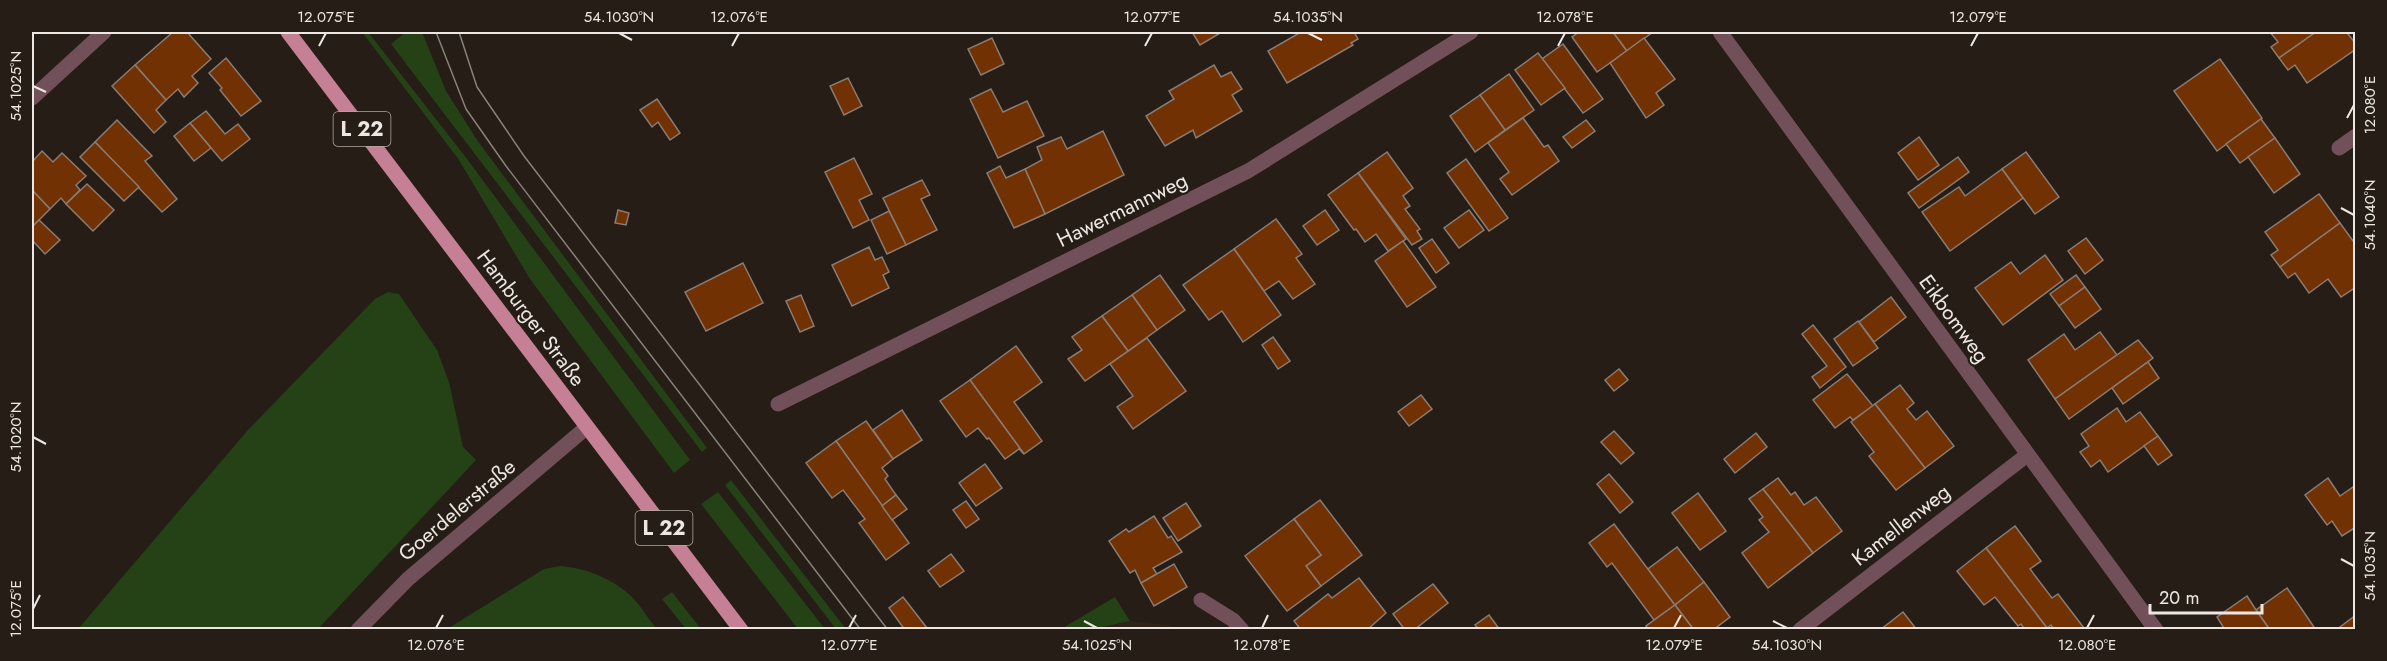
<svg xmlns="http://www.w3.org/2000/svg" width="2387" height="661" font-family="Jost,sans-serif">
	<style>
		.built { fill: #2f2216 }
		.green { fill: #244216 }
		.building { fill: #723102; stroke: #887c75; stroke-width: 1.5 }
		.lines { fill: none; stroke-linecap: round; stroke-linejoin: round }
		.minor { stroke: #72505a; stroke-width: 15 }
		.major { stroke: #c68095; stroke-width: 15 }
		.tram { stroke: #88827c; stroke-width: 1.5 }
		.ticks { fill: none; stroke: #ece7e2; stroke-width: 2 }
		.labels { text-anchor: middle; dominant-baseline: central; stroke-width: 4.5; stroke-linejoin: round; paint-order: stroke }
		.shield { fill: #251d16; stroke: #b0aaa5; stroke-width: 1.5 }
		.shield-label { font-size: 20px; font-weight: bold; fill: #ece7e2 }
		.street-label { font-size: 21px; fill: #ece7e2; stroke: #251d16 }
		.neatline { fill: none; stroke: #ece7e2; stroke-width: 2 }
		.ticks-label { font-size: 15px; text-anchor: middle; fill: #ece7e2 }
	</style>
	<rect width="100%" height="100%" fill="#251d16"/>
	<polygon class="built" points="1130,621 1168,625 1177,629 1094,630"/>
	<g class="green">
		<polygon points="362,32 368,32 464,155 690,460 674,473 530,279 459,160"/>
		<polygon points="406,32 422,32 446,91 477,140 707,448 702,452 391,44"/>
		<polygon points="388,292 399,294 437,350 449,382 463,447 476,460 318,629 78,629 248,430 375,299"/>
		<polygon points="731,480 846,629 836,629 725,485"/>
		<polygon points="718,492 825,629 798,629 701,504"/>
		<path d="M560 566C586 568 611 578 630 595 640 604 648 619 657 629H447L544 569Z"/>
		<polygon points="672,592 701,629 686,629 662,599"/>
		<polygon points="1115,597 1130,621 1094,629 1061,629"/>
	</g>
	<g class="building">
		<polygon points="173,32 187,32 211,59 192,76 198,83 184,97 178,89 166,100 135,65"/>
		<polygon points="1192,32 1222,32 1200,45"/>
		<polygon points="1301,32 1354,32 1358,39 1351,43 1353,45 1287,83 1268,51"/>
		<polygon points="1579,32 1613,32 1627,51 1597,72 1572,37"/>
		<polygon points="1613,32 1653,32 1627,51"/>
		<polygon points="2270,32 2316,32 2279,58 2271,47 2278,42"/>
		<polygon points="2316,32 2352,32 2348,34 2356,44 2356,49 2307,83 2295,65 2288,70 2279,58"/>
		<polygon points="992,38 1004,64 981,75 968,49"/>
		<polygon points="1644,38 1675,79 1656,93 1664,105 1646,118 1610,63"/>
		<polygon points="1563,44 1603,99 1583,113 1542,59"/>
		<polygon points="1538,53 1565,88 1541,105 1515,70"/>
		<polygon points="226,58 261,101 241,116 220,90 222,88 209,73"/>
		<polygon points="2220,59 2262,118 2217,151 2174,91"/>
		<polygon points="135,65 166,100 156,110 166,122 154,133 112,86"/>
		<polygon points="1214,65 1221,77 1231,72 1242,89 1232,95 1242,111 1196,138 1193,130 1165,146 1146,116 1174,99 1169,91"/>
		<polygon points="1509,74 1534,110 1505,130 1480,95"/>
		<polygon points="848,78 862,106 844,115 830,86"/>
		<polygon points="991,89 1003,112 1027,101 1044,136 998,158 970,99"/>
		<polygon points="1480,95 1505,130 1475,152 1450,116"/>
		<polygon points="657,99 680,133 670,140 658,122 652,127 640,110"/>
		<polygon points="206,111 225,134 238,124 250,139 222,161 190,123"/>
		<polygon points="1523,118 1544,147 1548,145 1559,161 1512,195 1500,179 1509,172 1488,143"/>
		<polygon points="2261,119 2275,138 2240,163 2226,144"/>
		<polygon points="117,120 152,156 145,161 177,199 162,212 95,142"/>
		<polygon points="1586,120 1595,131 1572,148 1563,137"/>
		<polygon points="190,123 211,148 194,161 174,136"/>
		<polygon points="1103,131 1124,175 1045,214 1025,169 1042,160 1037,147 1061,137 1067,149"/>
		<polygon points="1919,137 1939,165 1918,180 1898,153"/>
		<polygon points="2275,138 2300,174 2274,193 2248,157"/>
		<polygon points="95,142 139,187 124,201 80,157"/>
		<polygon points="42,151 53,162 62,153 86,176 76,185 80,190 66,204 61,198 50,209 32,190 32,162"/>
		<polygon points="1387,152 1413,188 1403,196 1410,206 1405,209 1420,229 1417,231 1422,239 1412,245 1358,173"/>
		<polygon points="2026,152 2059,197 2035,214 2002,169"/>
		<polygon points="1958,157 1969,172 1919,208 1908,193"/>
		<polygon points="854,158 872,194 859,200 869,220 853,228 825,172"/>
		<polygon points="1466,159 1508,218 1489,231 1447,173"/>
		<polygon points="1000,166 1006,178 1025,169 1045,214 1014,228 987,173"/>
		<polygon points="2002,169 2023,198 1950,251 1922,212 1959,187 1965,196"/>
		<polygon points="1358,173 1406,239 1388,251 1376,234 1365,242 1356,229 1354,230 1328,195"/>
		<polygon points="922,180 930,195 921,199 937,230 906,245 883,198"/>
		<polygon points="87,184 114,210 93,231 66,204"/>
		<polygon points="32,190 50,209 32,227"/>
		<polygon points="2319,194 2340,223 2280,267 2271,255 2278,250 2265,232"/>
		<polygon points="618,210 629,213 626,225 615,223"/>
		<polygon points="1325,210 1339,230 1317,245 1303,226"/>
		<polygon points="1469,210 1484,230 1459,248 1444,228"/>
		<polygon points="889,211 906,245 887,254 871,220"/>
		<polygon points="1276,219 1302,254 1296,258 1315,284 1293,299 1279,281 1264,291 1234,249"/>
		<polygon points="39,220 60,240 45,254 32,240 32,227"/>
		<polygon points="2340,223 2356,245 2356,287 2341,297 2328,279 2309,293 2295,273 2288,278 2280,267"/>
		<polygon points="2086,238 2103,260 2085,274 2068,251"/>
		<polygon points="1432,239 1449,263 1436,273 1419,248"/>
		<polygon points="1403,241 1436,287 1407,307 1375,261"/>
		<polygon points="869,247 875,260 882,257 889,272 883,275 889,288 852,306 832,265"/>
		<polygon points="1234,249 1281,315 1243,342 1222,311 1209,320 1183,285"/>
		<polygon points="2045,255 2063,280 2003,325 1975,288 2011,262 2020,274"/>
		<polygon points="743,263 763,303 706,331 685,292"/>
		<polygon points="1160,275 1185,310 1157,330 1132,295"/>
		<polygon points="2076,275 2085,287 2059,306 2050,294"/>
		<polygon points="2085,287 2101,309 2075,328 2059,306"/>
		<polygon points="801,295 814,326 800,332 786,301"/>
		<polygon points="1132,295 1157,330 1128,351 1102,316"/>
		<polygon points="1891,297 1906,317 1874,342 1859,322"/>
		<polygon points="1102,316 1128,351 1085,381 1068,359 1082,350 1072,337"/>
		<polygon points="1858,321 1878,348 1853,366 1834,339"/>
		<polygon points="1813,325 1846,367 1820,388 1812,377 1827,366 1802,334"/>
		<polygon points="2100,332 2117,355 2055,399 2028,360 2064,334 2075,350"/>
		<polygon points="1273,337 1290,361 1278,369 1262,345"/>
		<polygon points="1147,338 1186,391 1133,429 1117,407 1133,396 1110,364"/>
		<polygon points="2138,340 2153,358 2069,419 2055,399"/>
		<polygon points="1016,346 1042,382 1014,402 1042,441 1024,454 970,380"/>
		<polygon points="2148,362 2159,378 2123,404 2112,388"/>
		<polygon points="1619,369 1628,380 1614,391 1605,380"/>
		<polygon points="1847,374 1873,406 1853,420 1850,417 1835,428 1813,400"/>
		<polygon points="970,380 1024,454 1019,449 1005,459 989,438 987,439 978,428 966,437 940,401"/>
		<polygon points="1900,385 1914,403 1907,409 1916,420 1927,411 1954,446 1925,468 1875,404"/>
		<polygon points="1421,395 1432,409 1409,426 1398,412"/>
		<polygon points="1875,404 1925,468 1896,490 1869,456 1874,452 1851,422"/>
		<polygon points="2117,408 2126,422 2140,412 2158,436 2108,472 2100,460 2091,467 2080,452 2089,446 2081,434"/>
		<polygon points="902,410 922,440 893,459 873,430"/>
		<polygon points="866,421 893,459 882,468 888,476 885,479 896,495 882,506 836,441"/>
		<polygon points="1614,431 1634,453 1621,464 1601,442"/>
		<polygon points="1756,433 1767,447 1735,473 1724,459"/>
		<polygon points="2158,436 2172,455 2158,465 2144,446"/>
		<polygon points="836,441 909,543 886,560 859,523 865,519 843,490 832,498 806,463"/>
		<polygon points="985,464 1002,488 976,506 959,483"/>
		<polygon points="1609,474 1633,502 1620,513 1597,484"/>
		<polygon points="1778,478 1791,495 1795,492 1804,505 1816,497 1842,531 1813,553 1763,489"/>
		<polygon points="2328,478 2340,496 2356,485 2356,527 2342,536 2332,521 2327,525 2305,495"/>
		<polygon points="1763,489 1813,553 1768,588 1742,553 1769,532 1759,520 1763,517 1749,499"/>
		<polygon points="1698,493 1726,531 1700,550 1672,513"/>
		<polygon points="896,495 907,509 892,520 882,506"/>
		<polygon points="1320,500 1362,555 1321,586 1306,566 1321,555 1294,519"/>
		<polygon points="966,501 979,519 966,528 953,510"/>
		<polygon points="1186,503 1201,526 1178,541 1163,518"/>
		<polygon points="1154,516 1168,538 1171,536 1182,552 1153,568 1157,574 1141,583 1135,570 1130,573 1109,541 1126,529 1129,532"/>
		<polygon points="1294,519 1321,555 1306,566 1321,586 1287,611 1245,556"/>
		<polygon points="1614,524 1675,605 1654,620 1612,563 1607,567 1589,543"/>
		<polygon points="2015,526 2041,561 2030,569 2052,598 2058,594 2084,628 2082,630 2054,630 2051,625 2047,628 1986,548"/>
		<polygon points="1677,547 1704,582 1675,605 1648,569"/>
		<polygon points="1986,548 2047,628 2044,630 2025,630 2021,624 2018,626 1995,597 1984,605 1957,571"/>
		<polygon points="951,554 964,571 940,587 928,571"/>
		<polygon points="1174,564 1187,587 1154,606 1141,583"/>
		<polygon points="1359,578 1386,613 1367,630 1301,630 1294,621 1328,594 1332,598"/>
		<polygon points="1704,582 1730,617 1713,630 1694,630 1675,605"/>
		<polygon points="1433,584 1448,603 1414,630 1405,630 1393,614"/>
		<polygon points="2287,588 2301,608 2316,630 2270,630 2256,610"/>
		<polygon points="2247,596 2256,610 2270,630 2225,630 2217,617"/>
		<polygon points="903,597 927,628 925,630 905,630 889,608"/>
		<polygon points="1675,605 1694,630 1649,630 1646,626"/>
		<polygon points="1903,612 1917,630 1880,630"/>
		<polygon points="1489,615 1500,630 1479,630 1475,625"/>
		<polygon points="2356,615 2356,630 2336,630"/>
	</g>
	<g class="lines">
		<g class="minor">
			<polyline points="1720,32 2156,630"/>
			<polyline points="32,98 104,32"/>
			<polyline points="2339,148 2356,136"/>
			<polyline points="778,404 1248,171 1471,32"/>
			<polyline points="1201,600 1233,620 1242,630"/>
			<polyline points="358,630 408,579 587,427"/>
			<polyline points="1800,630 2027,455"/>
		</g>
		<polyline class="major" points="288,32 741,630"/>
		<g class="tram">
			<polyline points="436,32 466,109 506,166 861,630"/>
			<polyline points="459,32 477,87 524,156 888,630"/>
		</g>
	</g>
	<path class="ticks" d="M619 33 632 40M1308 33 1322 40M319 46 326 33M732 46 739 33M1145 46 1152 33M1558 46 1565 33M1971 46 1978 33M33 86 46 92M2347 118 2354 105M2341 208 2354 215M33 437 46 444M2341 559 2354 566M33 609 40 595M1084 621 1097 628M1773 621 1787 628M436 628 443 615M849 628 856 615M1262 628 1268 615M1674 628 1681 615M2087 628 2094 615"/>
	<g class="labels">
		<g class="shield">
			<rect x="333.5" y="112" width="57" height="34" rx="4.5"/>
			<rect x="635.5" y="511" width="57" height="34" rx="4.5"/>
		</g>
		<g class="shield-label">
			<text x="362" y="129">L 22</text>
			<text x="664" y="528">L 22</text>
		</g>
		<g class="street-label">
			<text transform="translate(1122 210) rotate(-26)">Hawermannweg</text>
			<text transform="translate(531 318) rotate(53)">Hamburger Straße</text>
			<text transform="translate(1954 319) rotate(54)">Eikbomweg</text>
			<text transform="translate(457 510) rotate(-40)">Goerdelerstraße</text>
			<text transform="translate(1901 525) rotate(-38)">Kamellenweg</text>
		</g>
	</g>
	<rect width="2387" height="661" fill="none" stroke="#251d16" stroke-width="66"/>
	<path d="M2150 604v9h112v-9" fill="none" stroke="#ece7e2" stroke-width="3"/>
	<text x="2159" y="604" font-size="18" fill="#ece7e2" stroke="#251d16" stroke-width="4.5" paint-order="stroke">20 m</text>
	<rect x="33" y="33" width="2321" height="595" class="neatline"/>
	<g class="ticks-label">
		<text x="326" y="22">12.075°E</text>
		<text x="619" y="22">54.1030°N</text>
		<text x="739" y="22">12.076°E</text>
		<text x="1152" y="22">12.077°E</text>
		<text x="1308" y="22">54.1035°N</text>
		<text x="1565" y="22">12.078°E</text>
		<text x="1978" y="22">12.079°E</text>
		<text transform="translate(16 86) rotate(-90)" y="5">54.1025°N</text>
		<text transform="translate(2370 105) rotate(-90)" y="5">12.080°E</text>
		<text transform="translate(2370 215) rotate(-90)" y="5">54.1040°N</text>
		<text transform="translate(16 437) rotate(-90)" y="5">54.1020°N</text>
		<text transform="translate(2370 566) rotate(-90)" y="5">54.1035°N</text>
		<text transform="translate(16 609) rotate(-90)" y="5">12.075°E</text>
		<text x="436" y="650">12.076°E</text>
		<text x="849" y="650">12.077°E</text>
		<text x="1097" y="650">54.1025°N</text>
		<text x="1262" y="650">12.078°E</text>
		<text x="1674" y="650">12.079°E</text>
		<text x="1787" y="650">54.1030°N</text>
		<text x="2087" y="650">12.080°E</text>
	</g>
</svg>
